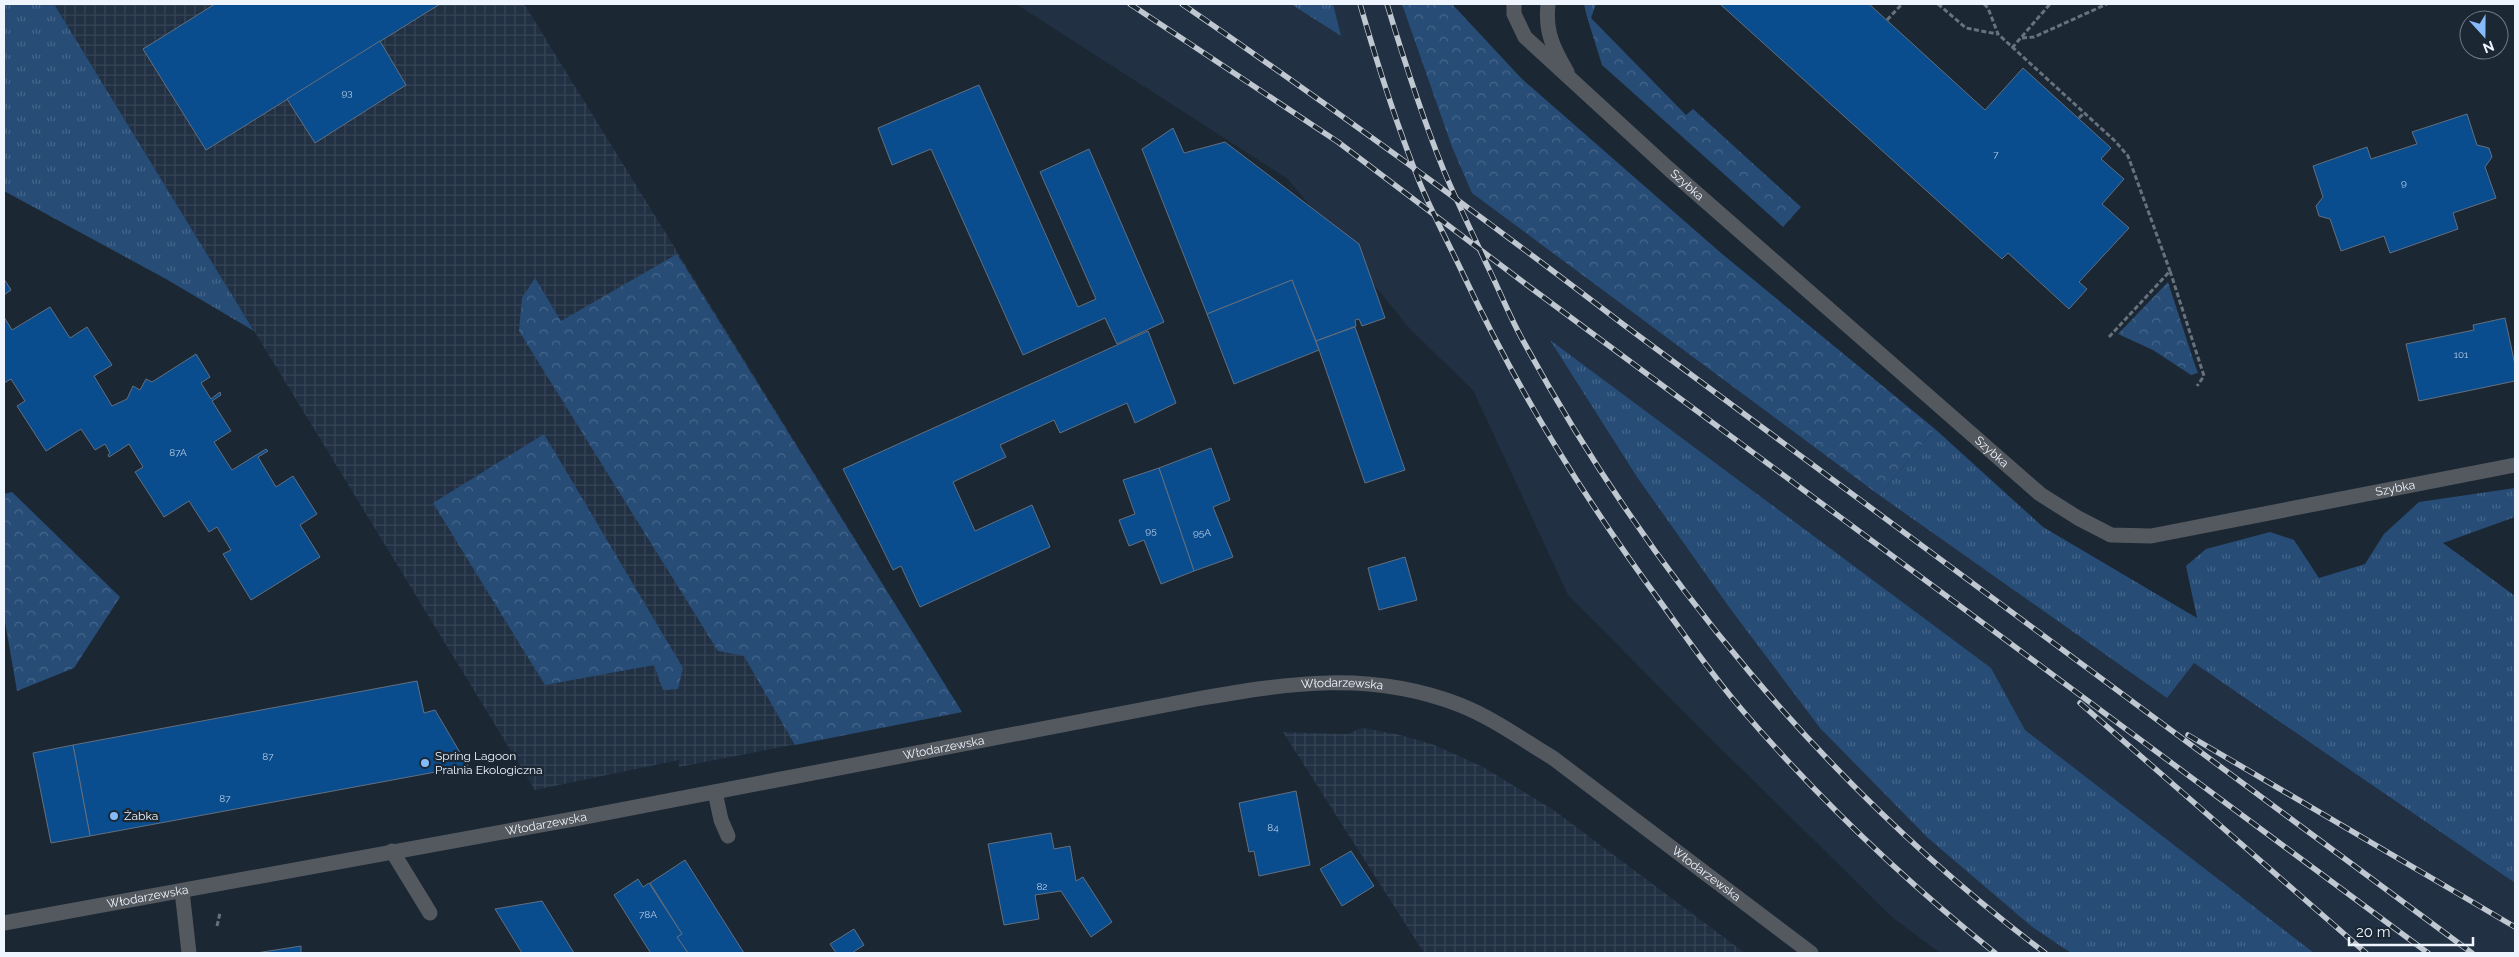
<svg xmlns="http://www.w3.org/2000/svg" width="2519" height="957" font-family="Raleway,sans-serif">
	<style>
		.built { fill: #213043 }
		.industrial { fill: url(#industrial-grid) }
		.grass { fill: url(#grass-tufts) }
		.forest { fill: url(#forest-crowns) }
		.building { fill: #0a4d8e; stroke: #626f7f }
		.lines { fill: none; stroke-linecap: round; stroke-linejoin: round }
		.path { stroke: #68727e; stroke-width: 3; stroke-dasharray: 5 2.5; stroke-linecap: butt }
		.lane { stroke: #545960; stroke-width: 15 }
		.street { stroke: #545960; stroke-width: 15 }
		.rail-casing { stroke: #bfc7d1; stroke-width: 5.5 }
		.rail { stroke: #1c2734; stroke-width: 4; stroke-dasharray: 11; stroke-linecap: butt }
		.poi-dot { fill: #86bbfb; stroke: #1c2734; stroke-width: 2 }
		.labels { text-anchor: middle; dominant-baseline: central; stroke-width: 4.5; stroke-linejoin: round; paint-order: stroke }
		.number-label { font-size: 10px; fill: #b5cbe3 }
		.street-label { font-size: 12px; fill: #eef5ff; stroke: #1c2734 }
		.poi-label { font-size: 12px; fill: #eef5ff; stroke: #1c2734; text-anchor: start }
	</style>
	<defs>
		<pattern id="industrial-grid" width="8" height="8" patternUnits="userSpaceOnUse" patternTransform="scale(1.25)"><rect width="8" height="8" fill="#213043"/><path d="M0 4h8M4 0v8" fill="none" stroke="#374456"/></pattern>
		<pattern id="grass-tufts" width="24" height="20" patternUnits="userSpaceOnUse" patternTransform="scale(1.25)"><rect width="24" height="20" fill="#274c76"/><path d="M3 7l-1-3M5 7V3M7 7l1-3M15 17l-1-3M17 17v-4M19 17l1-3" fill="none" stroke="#47668b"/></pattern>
		<pattern id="forest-crowns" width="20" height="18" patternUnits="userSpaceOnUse" patternTransform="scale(1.25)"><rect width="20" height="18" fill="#274c76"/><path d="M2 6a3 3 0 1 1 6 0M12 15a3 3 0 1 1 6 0" fill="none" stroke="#47668b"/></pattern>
	</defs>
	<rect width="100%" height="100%" fill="#1c2734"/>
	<polygon class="built" points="1016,4 1417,4 2194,663 2515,883 2515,953 1940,953 1892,917 1707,735 1568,595 1473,390 1410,329 1288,179"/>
	<g class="industrial">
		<polygon points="54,4 524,4 962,712 679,767 679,760 535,790"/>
		<polygon points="1362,728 1396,734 1432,744 1483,767 1552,809 1745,953 1424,953 1283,732 1347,734"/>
	</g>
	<g class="grass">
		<polygon points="4,4 54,4 254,331 166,279 4,191"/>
		<polygon points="1291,4 1333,4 1341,36"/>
		<polygon points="1584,4 1596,4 1591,18 1587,17"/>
		<polygon points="1550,340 1991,668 2025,730 2314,953 2071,953 2031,926 1928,838 1820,728 1729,607 1637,477"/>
		<polygon points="1935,429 2043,527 2197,618 2186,566 2206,549 2270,532 2294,540 2319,578 2365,564 2384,534 2419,502 2515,488 2515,517 2443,543 2515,596 2515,883 2194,663 2167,698 1879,495"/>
	</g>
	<g class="forest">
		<polygon points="1402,4 1452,4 1522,79 1721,253 1935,429 1879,495 1472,193 1452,147"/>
		<polygon points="1587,17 1591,18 1686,115 1693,109 1801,207 1783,227 1602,65"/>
		<polygon points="677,254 962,712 795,745 744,656 718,651 519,331 522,298 535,278 561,321"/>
		<polygon points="2168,282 2194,362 2198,373 2191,375 2153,350 2118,334"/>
		<polygon points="544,434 683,668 678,689 663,690 654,665 545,685 433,503"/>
		<polygon points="12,492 120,597 74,668 17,691 4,616 4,494"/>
	</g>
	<g class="building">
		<polygon points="215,4 440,4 206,150 143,49"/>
		<polygon points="1720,4 1869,4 1985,110 2023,68 2111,148 2101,159 2124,179 2102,204 2129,228 2079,282 2087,289 2069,309 2008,253 2002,259"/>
		<polygon points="380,41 406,85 315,143 287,99"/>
		<polygon points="979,85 1078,307 1096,299 1040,172 1089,149 1164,322 1117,344 1105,318 1023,355 931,149 892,165 878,128"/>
		<polygon points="2467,114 2477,145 2489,148 2492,157 2485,167 2496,198 2453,213 2458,229 2390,253 2384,236 2341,251 2330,219 2319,216 2316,206 2323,197 2313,166 2367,147 2371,159 2417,144 2412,132"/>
		<polygon points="1173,128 1184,153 1225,142 1359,244 1385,318 1362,326 1359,319 1355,320 1356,326 1316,341 1292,280 1207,314 1142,149"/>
		<polygon points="4,279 11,290 4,295"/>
		<polygon points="1292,280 1319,350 1234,384 1207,314"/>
		<polygon points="50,307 70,338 87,327 112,365 94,376 112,406 127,399 133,386 140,390 146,379 152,382 196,354 210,377 201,383 211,399 220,392 221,395 212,401 231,431 214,442 232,470 266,449 268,451 258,457 276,487 293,476 317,514 300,525 320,557 251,600 223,554 231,550 217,527 209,532 189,501 164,517 135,472 143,467 129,444 109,457 108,455 110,453 105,444 95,450 81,429 46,451 17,406 25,401 11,379 4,383 4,317 12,330"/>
		<polygon points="2505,318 2515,365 2515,381 2419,401 2406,344 2474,330 2473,325"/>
		<polygon points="1355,327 1405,470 1365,483 1316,341"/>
		<polygon points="1148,331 1176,403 1135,423 1127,403 1060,433 1054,420 1000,445 1006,457 953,482 975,531 1032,505 1050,547 920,607 901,566 893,570 843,469"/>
		<polygon points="1211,448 1230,500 1213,507 1233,557 1194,571 1159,468"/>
		<polygon points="1159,468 1194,571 1161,584 1144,540 1129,546 1119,520 1135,514 1123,480"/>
		<polygon points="1405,557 1417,600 1379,610 1368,568"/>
		<polygon points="417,681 424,713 435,710 468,766 90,836 73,745"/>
		<polygon points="73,745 90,836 51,843 33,753"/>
		<polygon points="1296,791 1310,865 1259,876 1254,851 1249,852 1239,803"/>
		<polygon points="1051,833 1054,849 1070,846 1076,881 1083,877 1112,922 1091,937 1061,891 1035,895 1039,919 1004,925 988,844"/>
		<polygon points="1351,851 1374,886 1342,906 1320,869"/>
		<polygon points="685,860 730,931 744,953 688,953 677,937 682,934 650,883"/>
		<polygon points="638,879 643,887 649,883 682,934 677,937 688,953 648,953 650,952 614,895"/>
		<polygon points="542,901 574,953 522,953 495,909"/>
		<polygon points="854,929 864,945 852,953 836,953 830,944"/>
		<polygon points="301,946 301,953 256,953"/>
	</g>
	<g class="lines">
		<g class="path">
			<polyline points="1938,4 1966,28 1997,34"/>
			<polyline points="1984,4 1988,8 1998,34 2115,141 2128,156 2170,271"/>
			<polyline points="1887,20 1902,4"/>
			<polyline points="2022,38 2034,37 2107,4"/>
			<polyline points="2012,48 2050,4"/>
			<polyline points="2079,118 2084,113"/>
			<polyline points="2109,337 2170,271 2204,376 2197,386"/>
			<polyline points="217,926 220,913"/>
		</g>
		<g class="lane">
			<polyline points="715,792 721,820 728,836"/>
			<polyline points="392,851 430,913"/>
			<polyline points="182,891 189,953"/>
		</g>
		<g class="street">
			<path id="s1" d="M1514 4V14L1525 37 1670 170 2040 494 2078 518 2111 535 2151 536 2515 465"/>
			<path d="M1548 4C1545 32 1553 48 1567 72"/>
			<path id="s2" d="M4 923 579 818 1197 699C1289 683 1370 670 1460 705 1493 718 1523 740 1553 758L1811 953"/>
		</g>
		<defs>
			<g id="rail">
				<polyline points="1130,4 1338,142 1527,285 2428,953"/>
				<path d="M1182 4C1332 107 1479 214 1624 325L2472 953"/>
				<path d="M1360 4C1377 63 1396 123 1419 181 1432 213 1449 244 1464 276 1520 395 1584 498 1662 604 1688 640 1714 678 1743 711 1819 799 1904 880 1995 953"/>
				<path d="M1387 4C1404 60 1422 117 1444 171 1457 202 1472 232 1486 263 1498 287 1508 313 1521 337 1651 576 1828 789 2045 953"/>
				<polyline points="2080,703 2366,953"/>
				<polyline points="2188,735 2515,927"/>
			</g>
		</defs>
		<use href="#rail" class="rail-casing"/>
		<use href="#rail" class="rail"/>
	</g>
	<g class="poi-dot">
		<circle cx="425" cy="763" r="5"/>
		<circle cx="114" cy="816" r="5"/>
	</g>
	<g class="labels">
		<g class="number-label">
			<text x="347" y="92">93</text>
			<text x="1996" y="154">7</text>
			<text x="2404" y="182">9</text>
			<text x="2461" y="354">101</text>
			<text x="178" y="452">87A</text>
			<text x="1151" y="530">95</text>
			<text x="1202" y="532">95A</text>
			<text x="268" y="756">87</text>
			<text x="225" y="798">87</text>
			<text x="1273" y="827">84</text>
			<text x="1042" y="886">82</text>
			<text x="648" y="914">78A</text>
		</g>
		<g class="street-label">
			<text stroke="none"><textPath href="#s1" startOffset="255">Szybka</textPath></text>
			<text stroke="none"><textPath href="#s1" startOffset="660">Szybka</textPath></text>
			<text stroke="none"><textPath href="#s1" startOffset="1095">Szybka</textPath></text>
			<text stroke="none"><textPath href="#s2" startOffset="1360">Włodarzewska</textPath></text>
			<text stroke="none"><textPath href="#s2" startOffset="956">Włodarzewska</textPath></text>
			<text stroke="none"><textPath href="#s2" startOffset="551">Włodarzewska</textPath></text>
			<text stroke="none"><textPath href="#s2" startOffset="1780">Włodarzewska</textPath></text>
			<text stroke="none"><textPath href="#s2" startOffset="146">Włodarzewska</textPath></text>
		</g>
		<g class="poi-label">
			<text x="435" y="756">Spring Lagoon<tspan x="435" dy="14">Pralnia Ekologiczna</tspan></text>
			<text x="124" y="816">Żabka</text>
		</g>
	</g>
	<rect width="2519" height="957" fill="none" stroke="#eef5ff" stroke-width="10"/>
	<g transform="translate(2484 35) rotate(159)"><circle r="24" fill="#1c2734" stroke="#707985"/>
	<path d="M0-4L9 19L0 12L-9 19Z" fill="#86bbfb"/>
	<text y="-8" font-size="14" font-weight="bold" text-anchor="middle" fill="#eef5ff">N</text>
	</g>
	<path d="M2349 937v8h124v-8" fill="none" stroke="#eef5ff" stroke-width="2.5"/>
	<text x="2356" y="937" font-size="15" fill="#eef5ff" stroke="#1c2734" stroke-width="4" paint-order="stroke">20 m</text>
</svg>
